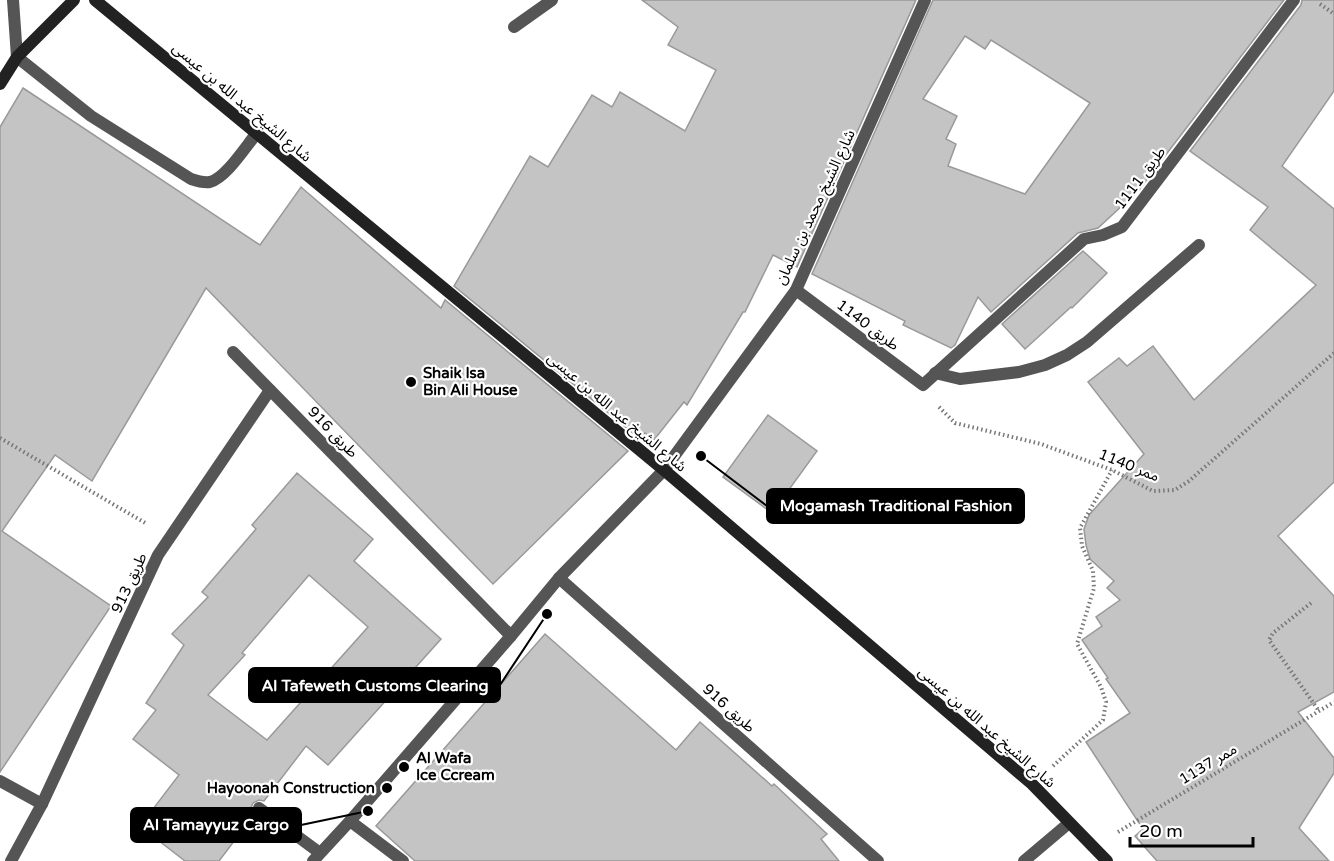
<svg xmlns="http://www.w3.org/2000/svg" width="1334" height="861" font-family="'Varela Round','Noto Sans Arabic',sans-serif">
	<style>
		.building { fill: #c4c4c4; stroke: #999; stroke-width: 1.5; fill-rule: evenodd }
		.lines { fill: none; stroke-linecap: round; stroke-linejoin: round }
		.path { stroke: #777; stroke-width: 4; stroke-dasharray: 1.5 3; stroke-linecap: butt }
		.lane { stroke: #555; stroke-width: 12 }
		.street { stroke: #555; stroke-width: 12 }
		.secondary { stroke: #222; stroke-width: 12 }
		.poi-dot { fill: #000; stroke: #fff; stroke-width: 2 }
		.labels { text-anchor: middle; dominant-baseline: central; stroke-width: 4.5; stroke-linejoin: round; paint-order: stroke }
		.street-label { font-size: 15px; fill: #000; stroke: #fff }
		.poi-label { font-size: 15px; font-weight: bold; fill: #000; stroke: #fff; text-anchor: start }
		.leader { fill: none; stroke: #000; stroke-width: 2 }
		.callout-dot { fill: #000; stroke: #fff; stroke-width: 2 }
		.callout { fill: #000; stroke: #000; stroke-width: 2 }
		.callout-label { font-size: 16px; text-anchor: middle; font-weight: bold; fill: #fff }
	</style>
	<rect width="100%" height="100%" fill="#fff"/>
	<g class="building">
		<polygon points="642,0 916,0 797,267 773,255 745,312 743,312 687,405 684,402 654,440 645,433 640,439 454,286 530,156 548,167 592,95 612,107 620,92 685,131 716,70 668,45 678,27"/>
		<path d="M933 0H1284L1139 190 1098 228 1078 233 991 312 978 297 955 345 951 348 903 325 905 321 812 274ZM965 36 985 49 991 40 1090 103 1025 194 948 166 956 144 946 139 957 116 923 99Z"/>
		<polygon points="1302,0 1334,0 1334,91 1282,166 1334,209 1334,482 1278,536 1334,596 1334,692 1298,712 1334,758 1334,773 1299,828 1329,861 1157,861 1135,836 1143,829 1086,742 1130,713 1106,679 1108,678 1082,640 1102,626 1096,617 1120,600 1107,588 1114,581 1090,559 1086,545 1084,529 1089,515 1144,454 1088,382 1119,358 1127,366 1153,346 1194,400 1316,285 1250,230 1268,207 1190,151 1301,5"/>
		<polygon points="23,88 260,245 301,187 441,308 445,300 628,451 493,584 206,288 92,481 55,455 2,531 111,606 0,772 0,127"/>
		<polygon points="1083,251 1107,273 1072,308 1071,307 1025,349 1002,324"/>
		<polygon points="768,415 817,451 772,513 723,477"/>
		<path d="M297 473 373 539 354 561 441 639 328 765 306 746 264 801 259 800 253 803 251 808 254 815 219 861H185L140 826 179 775 133 739 156 710 146 703 184 645 172 634 208 597 202 592 256 529 252 525ZM309 575 368 627 267 740 208 695 245 655 242 653Z"/>
		<polygon points="545,634 676,750 700,722 772,786 774,784 827,834 821,839 839,861 415,861 376,826"/>
	</g>
	<g class="lines">
		<g class="path">
			<polyline points="1320,4 1334,14"/>
			<polyline points="939,407 955,423 1041,444 1112,470 1153,491 1175,490 1189,481 1334,353"/>
			<polyline points="0,438 147,524"/>
			<polyline points="1311,603 1273,633 1269,640 1319,711"/>
			<polyline points="1053,766 1103,720 1106,702 1101,687 1077,644 1094,588 1093,571 1082,546 1080,528 1112,470"/>
			<polyline points="1118,832 1334,702"/>
		</g>
		<g class="lane">
			<polyline points="514,27 552,0"/>
			<path d="M17 57 91 116 191 179C197 181 203 183 210 182 226 178 246 146 257 133"/>
			<polyline points="935,373 960,379 1019,372 1045,365 1067,355 1087,342 1199,245"/>
			<polyline points="259,808 320,853"/>
			<polyline points="350,821 403,861"/>
		</g>
		<g class="street">
			<polyline points="13,0 17,57"/>
			<polyline points="796,290 923,385 1084,239 1103,235 1122,227 1294,0"/>
			<polyline points="233,352 511,636"/>
			<polyline points="559,578 878,861"/>
			<polyline points="0,781 42,804"/>
			<polyline points="11,861 42,804 158,555 270,390"/>
			<polyline points="313,861 350,821 511,636 559,578 664,470 796,290 925,0"/>
			<polyline points="1024,861 1069,823"/>
		</g>
		<g class="secondary">
			<polyline points="95,0 664,470 1032,784 1107,861"/>
			<polyline points="0,84 17,57 74,0"/>
		</g>
	</g>
	<g class="poi-dot">
		<circle cx="411" cy="382" r="6"/>
		<circle cx="404" cy="767" r="6"/>
		<circle cx="387" cy="788" r="6"/>
	</g>
	<g class="labels">
		<g class="street-label">
			<text transform="translate(242 102) rotate(40)">شارع الشيخ عبد الله بن عيسى</text>
			<text transform="translate(1140 178) rotate(-53)">طريق 1111</text>
			<text transform="translate(815 207) rotate(-65)">شارع الشيخ محمد بن سلمان</text>
			<text transform="translate(868 325) rotate(37)">طريق 1140</text>
			<text transform="translate(617 412) rotate(40)">شارع الشيخ عبد الله بن عيسى</text>
			<text transform="translate(333 432) rotate(46)">طريق 916</text>
			<text transform="translate(1129 465) rotate(22)">ممر 1140</text>
			<text transform="translate(129 583) rotate(-65)">طريق 913</text>
			<text transform="translate(729 708) rotate(42)">طريق 916</text>
			<text transform="translate(987 727) rotate(41)">شارع الشيخ عبد الله بن عيسى</text>
			<text transform="translate(1208 764) rotate(-31)">ممر 1137</text>
		</g>
		<g class="poi-label">
			<text x="423" y="373">Shaik Isa<tspan x="423" dy="17">Bin Ali House</tspan></text>
			<text x="416" y="758">Al Wafa<tspan x="416" dy="17">Ice Ccream</tspan></text>
			<text x="375" y="788" text-anchor="end">Hayoonah Construction</text>
		</g>
	</g>
	<path class="leader" d="M701 456L767 506M547 614L500 685M368 811L301 825"/>
	<g class="callout-dot">
		<circle cx="701" cy="456" r="6"/>
		<circle cx="547" cy="614" r="6"/>
		<circle cx="368" cy="811" r="6"/>
	</g>
	<g class="callout">
		<rect x="767" y="489" width="257" height="34" rx="6"/>
		<rect x="249" y="668" width="251" height="34" rx="6"/>
		<rect x="131" y="808" width="170" height="34" rx="6"/>
	</g>
	<g class="callout-label">
		<text x="896" y="511">Mogamash Traditional Fashion</text>
		<text x="375" y="691">Al Tafeweth Customs Clearing</text>
		<text x="216" y="830">Al Tamayyuz Cargo</text>
	</g>
	<path d="M1130 837v9h123v-9" fill="none" stroke="#000000" stroke-width="3"/>
	<text x="1139" y="837" font-size="18" fill="#000000" stroke="#ffffff" stroke-width="4.5" paint-order="stroke">20 m</text>
</svg>
